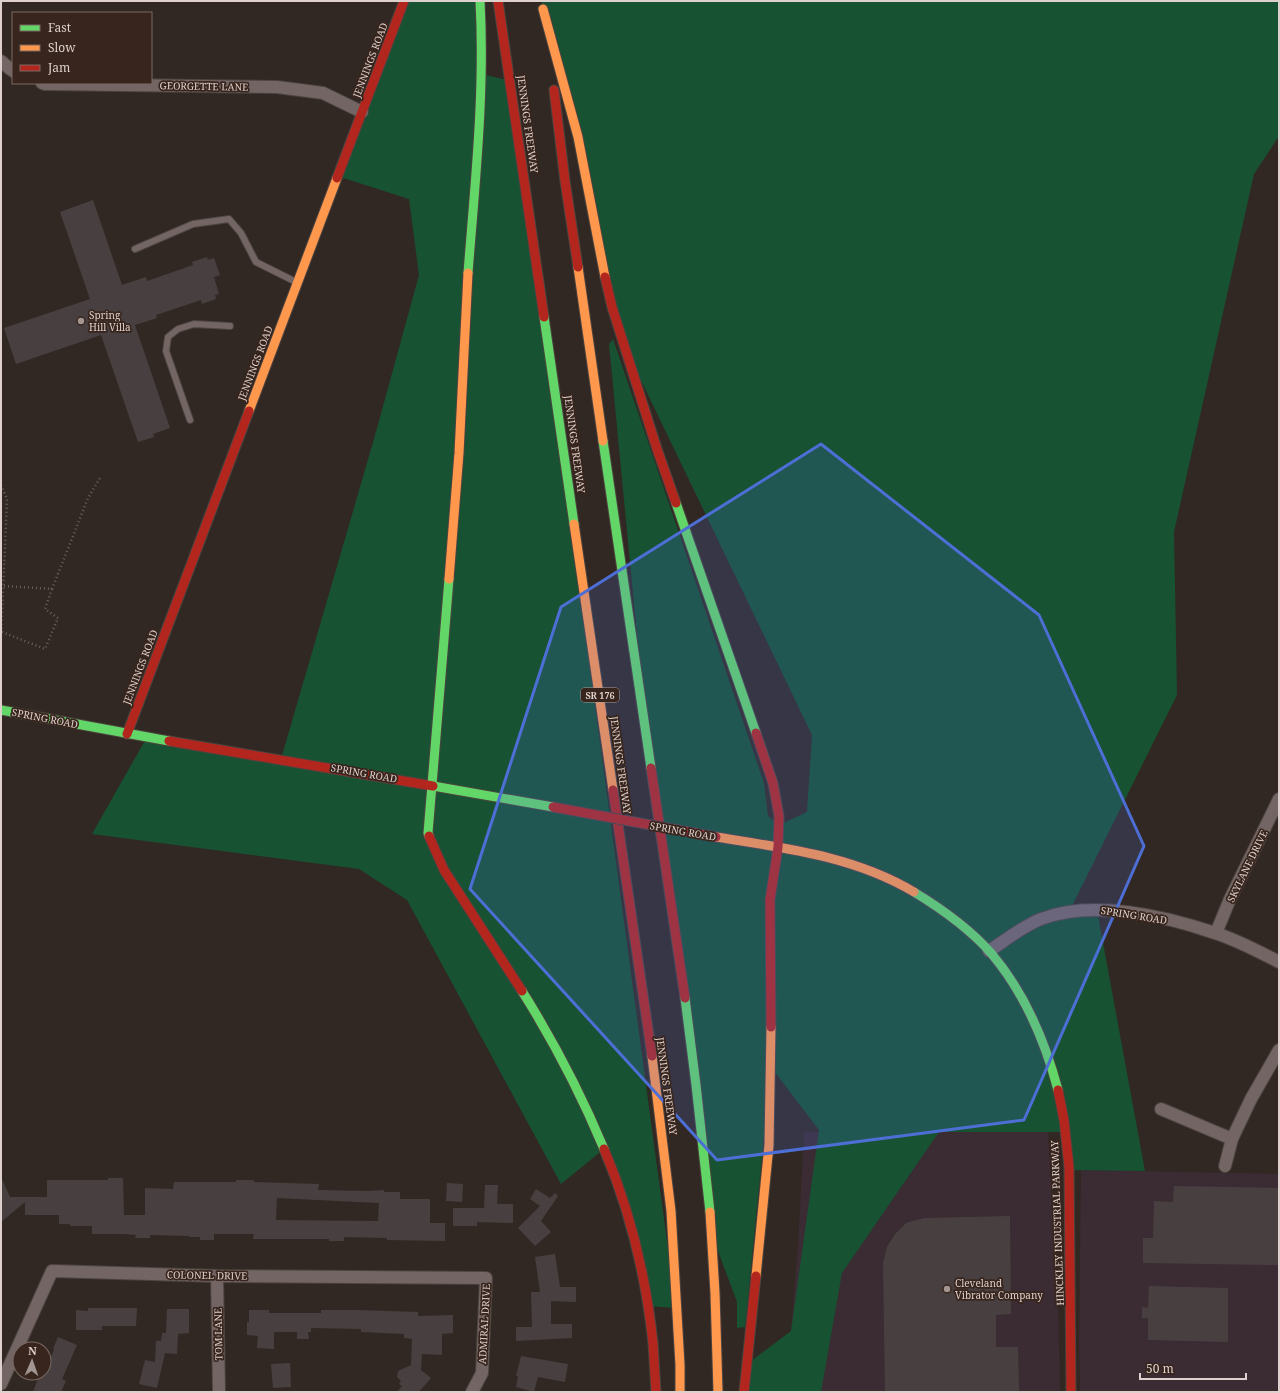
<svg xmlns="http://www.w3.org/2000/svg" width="1280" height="1393" font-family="'Noto Serif',serif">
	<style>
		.industrial { fill: #3b2b33 }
		.green { fill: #175233 }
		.building { fill: #484040; fill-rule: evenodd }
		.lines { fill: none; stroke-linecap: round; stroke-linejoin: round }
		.lane-casing { stroke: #4c4440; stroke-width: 8 }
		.street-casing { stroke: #4c4440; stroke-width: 14 }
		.fast-casing { stroke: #4c4440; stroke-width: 11 }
		.slow-casing { stroke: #4c4440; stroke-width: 11 }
		.jam-casing { stroke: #4c4440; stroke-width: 11 }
		.path { stroke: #6a605e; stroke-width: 2.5; stroke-dasharray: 1 3; stroke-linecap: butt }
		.lane { stroke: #736564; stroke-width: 6 }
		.street { stroke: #736564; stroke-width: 12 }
		.fast { stroke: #63d668; stroke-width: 9 }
		.slow { stroke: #ff974d; stroke-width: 9 }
		.jam { stroke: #b3261e; stroke-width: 9 }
		.jam-bridge-casing { stroke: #4c4440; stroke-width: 11; stroke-linecap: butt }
		.jam-bridge { stroke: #b3261e; stroke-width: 9 }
		.marked { fill: #4d6fd5; fill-opacity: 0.2; stroke: #4d6fd5; stroke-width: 3; stroke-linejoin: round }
		.poi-dot { fill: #a29692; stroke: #38251d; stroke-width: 1.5 }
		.labels { text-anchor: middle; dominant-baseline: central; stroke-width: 3.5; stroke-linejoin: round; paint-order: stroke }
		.shield { fill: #38251d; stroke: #ac9d98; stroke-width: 1 }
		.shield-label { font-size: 9px; font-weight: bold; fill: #ded1cd }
		.street-label { font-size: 10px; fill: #ded1cd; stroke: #38251d }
		.poi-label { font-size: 10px; fill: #ded1cd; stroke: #38251d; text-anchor: start }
	</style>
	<rect width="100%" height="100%" fill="#322823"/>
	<g class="industrial">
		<polygon points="1048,1131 1058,1306 1060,1392 786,1392 798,1246 804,1132"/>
		<polygon points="1081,1170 1279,1174 1279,1392 1080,1392 1079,1345"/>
	</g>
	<g class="green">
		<polygon points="404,1 480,1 482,74 511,81 676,1308 647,1306 604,1149 561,1184 407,900 359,869 92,834 147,737 281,759 374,439 419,275 409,199 337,176"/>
		<polygon points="541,1 1279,1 1279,136 1254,174 1174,532 1177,695 1069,912 1097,910 1145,1171 1068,1170 1065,1132 939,1132 842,1273 821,1392 744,1392 747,1364 791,1331 819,1130 771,1067 745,1327 737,1328 737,1302 712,1235 649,760 609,344 613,339 764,783 768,816 779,825 807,812 812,735 624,345"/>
	</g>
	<g class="building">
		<polygon points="93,200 122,285 146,277 147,281 193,265 192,262 207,257 208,260 214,258 220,275 214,277 219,294 215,295 216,299 202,304 201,300 156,315 157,318 135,325 170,428 153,434 154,437 138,442 101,335 16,364 4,328 90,299 60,212"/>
		<path d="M1 1177 10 1197H47V1180H108V1178H123L124 1215H145V1188L173 1189 174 1182H236V1180H254V1182L319 1184 318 1190 368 1191 384 1190V1192H400V1199H430V1223H445V1241L387 1240V1238L344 1237V1241H329V1239H253L254 1234H214V1240H200V1237H189V1236L150 1235V1238H135L136 1235 124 1234H92V1226H70V1224H59V1215H25V1202L1 1222ZM277 1198 379 1203 378 1221 276 1220Z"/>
		<polygon points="447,1183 463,1184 462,1202 446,1201"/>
		<polygon points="485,1185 498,1185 497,1204 513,1204 513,1223 477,1222 477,1226 453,1226 453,1208 484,1208"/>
		<polygon points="1174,1186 1279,1188 1279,1265 1143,1263 1143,1238 1153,1238 1154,1201 1173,1202"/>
		<polygon points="536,1189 550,1198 555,1193 558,1196 541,1221 551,1232 535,1246 518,1228 540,1206 530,1199"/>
		<polygon points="1010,1216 1011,1314 996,1315 996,1347 1018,1347 1019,1392 885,1392 883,1263 887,1247 895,1234 906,1223 924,1218"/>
		<polygon points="555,1254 560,1287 576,1287 576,1302 551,1301 551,1324 572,1324 572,1338 516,1341 516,1327 532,1327 531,1292 540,1292 535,1257"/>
		<polygon points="1149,1286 1228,1288 1228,1342 1148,1340 1148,1318 1142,1318 1142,1307 1148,1308"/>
		<polygon points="88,1308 137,1308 136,1326 102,1326 102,1330 76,1330 76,1310 88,1311"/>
		<polygon points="167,1309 189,1309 189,1333 178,1334 177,1354 165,1353 157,1388 139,1384 145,1360 155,1362 156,1341 161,1341 162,1333 166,1333"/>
		<polygon points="249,1310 269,1310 269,1313 321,1313 321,1310 357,1310 418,1312 418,1316 453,1315 453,1333 442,1334 442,1355 422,1354 421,1370 431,1378 419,1392 397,1392 402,1386 399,1384 401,1381 397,1377 398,1371 411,1365 412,1339 404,1338 404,1334 361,1332 361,1329 311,1328 311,1332 308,1332 309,1339 297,1339 297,1332 274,1332 274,1349 257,1348 258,1336 247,1335 247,1322 249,1322"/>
		<polygon points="58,1337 77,1345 62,1379 66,1381 61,1392 33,1392 40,1373 44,1373 54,1350 53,1349"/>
		<polygon points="521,1356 568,1364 565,1382 538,1377 534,1392 516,1387 518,1376 516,1376"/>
		<polygon points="290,1363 291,1387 273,1388 271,1364"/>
	</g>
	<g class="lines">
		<defs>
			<g id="lane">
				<polyline points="135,249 193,224 229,219 241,233 256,262 296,282"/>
				<polyline points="190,420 166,351 168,337 178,329 194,324 230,326"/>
			</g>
			<g id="street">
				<polyline points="1,61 10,69 13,71"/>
				<polyline points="42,83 45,84 277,87 323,93 362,112"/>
				<polyline points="1216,933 1230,899 1279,799"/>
				<path d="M989 951C1006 940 1023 926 1041 919 1092 899 1165 916 1215 933 1237 940 1258 951 1279 962"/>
				<polyline points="1161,1109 1232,1139"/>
				<polyline points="1225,1166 1232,1139 1251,1099 1279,1050"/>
				<polyline points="217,1276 219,1392"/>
				<polyline points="1,1384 52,1271 217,1276 486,1278 482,1373 472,1392"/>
			</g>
			<g id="fast">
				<path d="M468 273C475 183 485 92 480 1"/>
				<polyline points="544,317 574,524"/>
				<polyline points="603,441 651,768"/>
				<polyline points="676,503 756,733"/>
				<polyline points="1,710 169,741"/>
				<polyline points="433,786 553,807"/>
				<polyline points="429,836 428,833 449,579"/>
				<path d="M914 892C942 909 969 928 991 953 1024 992 1045 1041 1058 1090"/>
				<path d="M522 991C554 1042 581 1094 604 1149"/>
				<polyline points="685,998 696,1085 710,1212"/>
			</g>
			<g id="slow">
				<polyline points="543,9 578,137 605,277"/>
				<polyline points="578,267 603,441"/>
				<polyline points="249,411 337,178"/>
				<polyline points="574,524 613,790"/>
				<polyline points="449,579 459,453 468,273"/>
				<path d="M716 837C784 848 854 856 914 892"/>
				<polyline points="652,1056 671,1211 680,1365 680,1392"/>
				<polyline points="710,1212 715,1293 718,1392"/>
				<polyline points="756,1276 769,1145 771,1027"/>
			</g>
			<g id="jam">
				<polyline points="498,1 544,317"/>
				<polyline points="554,90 565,181 578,267"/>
				<polyline points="337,178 404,1"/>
				<polyline points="605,277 612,307 657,449 676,503"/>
				<polyline points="756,733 773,783 779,816 778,847 770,900 771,1027"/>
				<polyline points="127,734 249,411"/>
				<polyline points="169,741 433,786"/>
				<polyline points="651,768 685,998"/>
				<polyline points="613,790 652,1056"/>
				<polyline points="429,836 444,870 522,991"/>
				<polyline points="1058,1090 1064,1120 1069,1167 1071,1392"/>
				<path d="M604 1149C630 1210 646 1278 653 1343 654 1360 655 1376 656 1392"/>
				<polyline points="744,1392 756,1276"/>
			</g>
		</defs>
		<use href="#lane" class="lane-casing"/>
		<use href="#street" class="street-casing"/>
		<use href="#fast" class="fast-casing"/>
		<use href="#slow" class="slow-casing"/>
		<use href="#jam" class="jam-casing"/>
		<g class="path">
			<polyline points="1,485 7,499 1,639"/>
			<polyline points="4,586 52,589 88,498 100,478"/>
			<polyline points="2,632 45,649 58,618 45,609 52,589"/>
		</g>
		<use href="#lane" class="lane"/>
		<use href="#street" class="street"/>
		<use href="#fast" class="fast"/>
		<use href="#slow" class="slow"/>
		<use href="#jam" class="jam"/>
		<defs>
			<polyline id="jam-bridge" points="553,807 716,837"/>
		</defs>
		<use href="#jam-bridge" class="jam-bridge-casing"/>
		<use href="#jam-bridge" class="jam-bridge"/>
	</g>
	<path class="marked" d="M821 444 1039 615 1144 846 1024 1120 717 1160 470 889 561 607Z"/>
	<g class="poi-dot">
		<circle cx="81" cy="321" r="4"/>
		<circle cx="947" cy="1289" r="4"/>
	</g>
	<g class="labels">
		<rect class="shield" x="581" y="688" width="38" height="14" rx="3"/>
		<g class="shield-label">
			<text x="600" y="695">SR 176</text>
		</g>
		<g class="street-label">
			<text transform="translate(370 60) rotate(-69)">JENNINGS ROAD</text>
			<text transform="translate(204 86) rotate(1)">GEORGETTE LANE</text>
			<text transform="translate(528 124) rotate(82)">JENNINGS FREEWAY</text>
			<text transform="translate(255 363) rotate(-69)">JENNINGS ROAD</text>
			<text transform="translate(575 444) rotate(82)">JENNINGS FREEWAY</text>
			<text transform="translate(140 667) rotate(-69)">JENNINGS ROAD</text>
			<text transform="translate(45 718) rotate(11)">SPRING ROAD</text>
			<text transform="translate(621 765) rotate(82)">JENNINGS FREEWAY</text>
			<text transform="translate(364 773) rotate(10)">SPRING ROAD</text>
			<text transform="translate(683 831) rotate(10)">SPRING ROAD</text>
			<text transform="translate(1247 866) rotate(-64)">SKYLANE DRIVE</text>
			<text transform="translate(1134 915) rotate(9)">SPRING ROAD</text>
			<text transform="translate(667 1086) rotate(82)">JENNINGS FREEWAY</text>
			<text transform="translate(1057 1223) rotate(-92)">HINCKLEY INDUSTRIAL PARKWAY</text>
			<text transform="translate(207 1275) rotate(1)">COLONEL DRIVE</text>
			<text transform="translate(484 1324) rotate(-87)">ADMIRAL DRIVE</text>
			<text transform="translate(218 1334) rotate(-91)">TOM LANE</text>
		</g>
		<g class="poi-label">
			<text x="89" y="315">Spring<tspan x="89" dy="12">Hill Villa</tspan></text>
			<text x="955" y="1283">Cleveland<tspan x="955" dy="12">Vibrator Company</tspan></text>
		</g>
	</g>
	<rect width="1280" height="1393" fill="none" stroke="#ded1cd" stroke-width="4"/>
	<rect x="12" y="12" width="140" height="72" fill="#38251d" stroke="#7a6a63"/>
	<rect x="20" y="25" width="20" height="6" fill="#63d668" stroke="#7a6a63"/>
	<text x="48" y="32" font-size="12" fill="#ded1cd">Fast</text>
	<rect x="20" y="45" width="20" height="6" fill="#ff974d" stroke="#7a6a63"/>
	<text x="48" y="52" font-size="12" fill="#ded1cd">Slow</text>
	<rect x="20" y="65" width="20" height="6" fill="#b3261e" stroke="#7a6a63"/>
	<text x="48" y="72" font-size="12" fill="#ded1cd">Jam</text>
	<g transform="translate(32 1361) rotate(2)"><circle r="19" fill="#38251d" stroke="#7a6a63"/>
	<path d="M0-3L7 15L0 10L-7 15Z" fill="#a29692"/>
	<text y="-6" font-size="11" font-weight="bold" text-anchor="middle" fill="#ded1cd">N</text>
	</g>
	<path d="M1140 1373v6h106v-6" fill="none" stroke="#ded1cd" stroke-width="2"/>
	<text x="1146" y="1373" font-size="12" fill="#ded1cd" stroke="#38251d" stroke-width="3" paint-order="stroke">50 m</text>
</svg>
